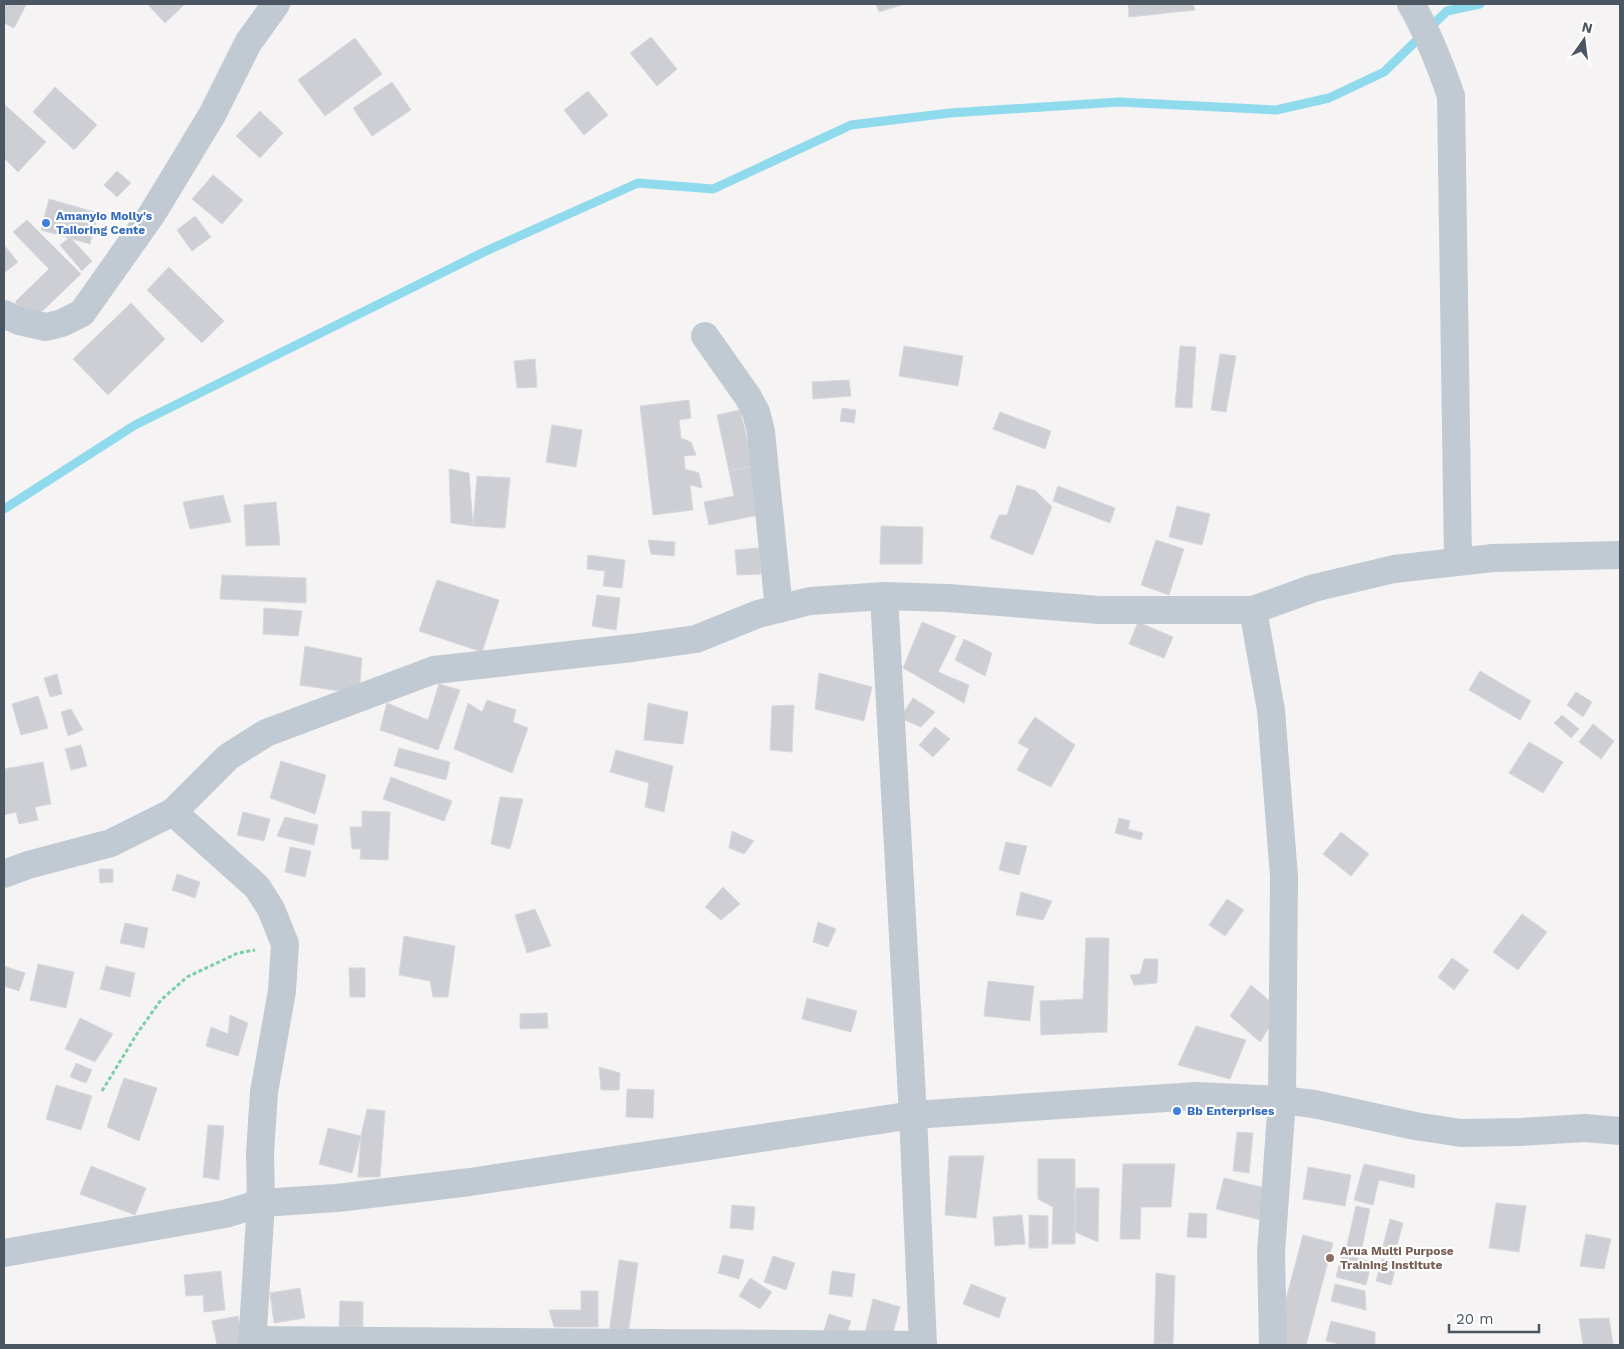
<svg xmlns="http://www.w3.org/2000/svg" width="1624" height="1349" font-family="'Work Sans',sans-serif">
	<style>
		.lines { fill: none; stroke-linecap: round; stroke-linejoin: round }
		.stream { stroke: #90daee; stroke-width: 9 }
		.building { fill: #cdcfd5; stroke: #d7d9de }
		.path { stroke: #7ad0a6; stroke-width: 3; stroke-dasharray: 4 2.5; stroke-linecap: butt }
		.street { stroke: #c1cad2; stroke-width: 28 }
		.shop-dot { fill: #3f7fe0; stroke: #fff; stroke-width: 2 }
		.education-dot { fill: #8d6e63; stroke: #fff; stroke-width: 2 }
		.labels { text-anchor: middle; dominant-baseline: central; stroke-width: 4.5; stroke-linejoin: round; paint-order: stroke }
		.shop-label { font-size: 12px; font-weight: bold; fill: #366cbe; stroke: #fff; text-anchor: start }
		.education-label { font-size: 12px; font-weight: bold; fill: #785e54; stroke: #fff; text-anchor: start }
	</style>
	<rect width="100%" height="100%" fill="#f5f3f3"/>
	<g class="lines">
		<polyline class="stream" points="4,509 135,425 486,251 638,183 713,189 851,125 950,113 1119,102 1276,110 1329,98 1384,72 1447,11 1480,4"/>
	</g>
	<g class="building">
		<polygon points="4,4 26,5 14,28 4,23"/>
		<polygon points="151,4 185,4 165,23 149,6"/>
		<polygon points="876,4 904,4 879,12"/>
		<polygon points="1128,4 1193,4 1195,10 1129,17"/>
		<polygon points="651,37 677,69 657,86 630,53"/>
		<polygon points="355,38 382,74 325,116 298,80"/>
		<polygon points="392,82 411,110 372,136 353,108"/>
		<polygon points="55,87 97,125 74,150 33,112"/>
		<polygon points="588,91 608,115 584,135 564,110"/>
		<polygon points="4,104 46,142 18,172 4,158"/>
		<polygon points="260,111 283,133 260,158 236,136"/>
		<polygon points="117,171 131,183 117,197 104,185"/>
		<polygon points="213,175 243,200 222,224 192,199"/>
		<polygon points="49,199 98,213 90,244 41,230"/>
		<polygon points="195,216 211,237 192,251 177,230"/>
		<polygon points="27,220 81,274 33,320 15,302 49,269 13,232"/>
		<polygon points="70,237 92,261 82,271 60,245"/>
		<polygon points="4,245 18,262 4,273"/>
		<polygon points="169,267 224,321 202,343 147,290"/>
		<polygon points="131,303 165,339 108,395 73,359"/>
		<polygon points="904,346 963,356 958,386 899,376"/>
		<polygon points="1180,346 1196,347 1192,408 1175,407"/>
		<polygon points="1220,354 1236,356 1226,412 1211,410"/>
		<polygon points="535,359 537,387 517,388 514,361"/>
		<polygon points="849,380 851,396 813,399 812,382"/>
		<polygon points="689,400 691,418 679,420 681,438 691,442 696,455 684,456 685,469 699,473 702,488 690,485 693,510 653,515 640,406"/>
		<polygon points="842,408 856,410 854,423 840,421"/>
		<polygon points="740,410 754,466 729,471 717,415"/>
		<polygon points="1000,412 1051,431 1045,449 993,429"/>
		<polygon points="552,425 582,430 576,467 546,462"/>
		<polygon points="754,466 764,514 709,525 704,502 734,496 729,471"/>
		<polygon points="449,469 469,473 473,526 451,523"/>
		<polygon points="477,476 510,478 505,528 473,526"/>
		<polygon points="1017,485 1036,491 1052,507 1033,555 990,538 999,515 1007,515"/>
		<polygon points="1058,486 1115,508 1110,523 1053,501"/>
		<polygon points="223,495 231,522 190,529 183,502"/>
		<polygon points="276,502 280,545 246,546 244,505"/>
		<polygon points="1177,506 1210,514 1202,545 1169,537"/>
		<polygon points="881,526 923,527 922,564 880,564"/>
		<polygon points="648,540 675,542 674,556 651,554"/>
		<polygon points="1156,540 1184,549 1169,595 1141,585"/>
		<polygon points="759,548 761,574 737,575 735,550"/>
		<polygon points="588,555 625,560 622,588 603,586 605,571 587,569"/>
		<polygon points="222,575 306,578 306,603 220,599"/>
		<polygon points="437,580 499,600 482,652 419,631"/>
		<polygon points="597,595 620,598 616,630 592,626"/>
		<polygon points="264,608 302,611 298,636 263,634"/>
		<polygon points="922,622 956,636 938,672 969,685 964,703 903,668"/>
		<polygon points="1138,622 1173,637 1164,658 1129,644"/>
		<polygon points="964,639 992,653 985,676 955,660"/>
		<polygon points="305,646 362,658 359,694 300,685"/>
		<polygon points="1480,671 1531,701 1520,720 1469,690"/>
		<polygon points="819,673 872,687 864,721 815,709"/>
		<polygon points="57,674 62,694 50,697 44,678"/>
		<polygon points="439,684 460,690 438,750 380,730 387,703 428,720"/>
		<polygon points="1576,692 1592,702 1583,717 1567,705"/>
		<polygon points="38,696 48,728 21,735 12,704"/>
		<polygon points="913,698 935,712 921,727 900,718"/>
		<polygon points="487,700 516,710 513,722 528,728 512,773 454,749 468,703 482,712"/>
		<polygon points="648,703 688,712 683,744 644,740"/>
		<polygon points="794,705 792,752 770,750 772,706"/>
		<polygon points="71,709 83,730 68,736 61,712"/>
		<polygon points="1562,715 1579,729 1571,738 1554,723"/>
		<polygon points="1035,717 1075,745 1051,787 1017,770 1029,749 1018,743"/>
		<polygon points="1593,724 1614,741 1601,759 1579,742"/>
		<polygon points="935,727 950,739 933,757 919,745"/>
		<polygon points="1529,742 1563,762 1543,793 1509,773"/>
		<polygon points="81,745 87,766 71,770 65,749"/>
		<polygon points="399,748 450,762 446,780 394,766"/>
		<polygon points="616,750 673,766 664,812 645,807 649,783 610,772"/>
		<polygon points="281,761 326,775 315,814 270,798"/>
		<polygon points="43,762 51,804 35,807 38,820 19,824 16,812 4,815 4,769"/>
		<polygon points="391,777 452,801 444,821 383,799"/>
		<polygon points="500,797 523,799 510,849 491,844"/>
		<polygon points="362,811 390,812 388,860 360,859 361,849 352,849 350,827 362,827"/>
		<polygon points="243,812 270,819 264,841 237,835"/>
		<polygon points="285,817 318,825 314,845 277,836"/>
		<polygon points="1119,818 1130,821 1128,829 1143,833 1141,840 1115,833"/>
		<polygon points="732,831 754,841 744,854 729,848"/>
		<polygon points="1341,832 1369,854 1351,876 1323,854"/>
		<polygon points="1006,842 1027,846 1019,875 999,870"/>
		<polygon points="290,847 311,851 305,877 285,872"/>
		<polygon points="99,869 113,869 113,882 100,883"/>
		<polygon points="177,874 200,882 195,898 172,890"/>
		<polygon points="723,887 740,904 721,920 705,907"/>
		<polygon points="1021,892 1052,901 1043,920 1016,915"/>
		<polygon points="1227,899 1244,910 1225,936 1209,925"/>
		<polygon points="535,909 551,946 527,953 515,915"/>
		<polygon points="1522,914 1547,932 1518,970 1493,952"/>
		<polygon points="818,922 836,929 828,947 813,942"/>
		<polygon points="125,923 148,928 144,948 120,943"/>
		<polygon points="404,936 455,946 448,997 433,997 430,981 399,975"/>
		<polygon points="1086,938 1109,938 1107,1032 1041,1035 1040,1001 1083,999"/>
		<polygon points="1452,958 1469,970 1454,990 1438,977"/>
		<polygon points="1144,959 1158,959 1157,983 1134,985 1130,975 1140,974"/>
		<polygon points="38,964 74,972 66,1008 30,1000"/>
		<polygon points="4,966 25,973 19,991 4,986"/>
		<polygon points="106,966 135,973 130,997 100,989"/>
		<polygon points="349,968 365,968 365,997 350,997"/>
		<polygon points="988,981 1034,986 1030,1021 984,1016"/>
		<polygon points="1251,985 1280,1010 1260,1042 1230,1016"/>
		<polygon points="807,998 857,1011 851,1032 802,1019"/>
		<polygon points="547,1013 548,1028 520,1029 520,1014"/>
		<polygon points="230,1015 248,1023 238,1056 206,1046 211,1027 228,1034"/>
		<polygon points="80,1018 113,1034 95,1062 65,1049"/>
		<polygon points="1196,1026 1246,1040 1230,1079 1178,1065"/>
		<polygon points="76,1063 92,1070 86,1083 70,1077"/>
		<polygon points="599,1067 620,1073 619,1090 601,1090"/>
		<polygon points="124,1078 157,1088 139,1141 107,1127"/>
		<polygon points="56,1085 92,1096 81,1130 46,1119"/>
		<polygon points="627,1089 654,1090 653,1118 626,1117"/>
		<polygon points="367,1109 385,1111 380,1177 358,1177 361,1136"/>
		<polygon points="208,1125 224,1126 219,1180 203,1177"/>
		<polygon points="328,1128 361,1136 352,1173 319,1164"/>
		<polygon points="1237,1132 1253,1133 1249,1173 1233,1171"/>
		<polygon points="949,1156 984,1156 976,1218 945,1215"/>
		<polygon points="1038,1159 1075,1159 1075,1244 1052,1244 1053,1207 1038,1199"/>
		<polygon points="1123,1164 1175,1164 1171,1207 1141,1207 1140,1239 1120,1239"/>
		<polygon points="1364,1164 1415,1175 1414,1188 1379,1180 1373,1205 1354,1200"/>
		<polygon points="91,1166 146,1188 135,1215 80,1194"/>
		<polygon points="1308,1167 1351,1175 1345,1206 1303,1199"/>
		<polygon points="1224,1178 1269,1189 1261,1220 1216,1209"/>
		<polygon points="1076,1188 1099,1188 1098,1242 1075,1232"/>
		<polygon points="1496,1203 1526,1206 1519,1252 1489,1248"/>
		<polygon points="732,1205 755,1207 753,1230 730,1228"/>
		<polygon points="1356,1206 1370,1209 1361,1252 1346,1249"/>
		<polygon points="1189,1213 1207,1214 1206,1238 1187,1237"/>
		<polygon points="1022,1215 1025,1244 995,1246 993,1217"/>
		<polygon points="1029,1215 1048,1216 1048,1248 1029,1248"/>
		<polygon points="1390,1219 1403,1223 1394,1257 1381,1254"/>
		<polygon points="1586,1234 1611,1239 1604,1269 1580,1266"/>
		<polygon points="1303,1235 1333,1243 1306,1345 1294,1345 1275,1340"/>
		<polygon points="1342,1254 1372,1262 1366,1285 1336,1277"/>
		<polygon points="723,1255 744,1260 739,1279 718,1273"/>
		<polygon points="773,1256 795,1263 786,1290 764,1282"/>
		<polygon points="1382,1259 1397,1263 1391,1285 1376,1281"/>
		<polygon points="619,1260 638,1263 628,1335 609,1333"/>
		<polygon points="221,1271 225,1310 204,1312 203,1295 186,1296 184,1275"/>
		<polygon points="832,1271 855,1274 852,1297 829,1294"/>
		<polygon points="1156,1273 1175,1276 1173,1344 1154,1344"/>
		<polygon points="750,1278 772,1292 760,1309 739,1296"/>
		<polygon points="971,1284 1006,1298 999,1318 963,1304"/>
		<polygon points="1335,1284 1365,1291 1366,1310 1331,1301"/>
		<polygon points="300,1288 305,1318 274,1323 270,1293"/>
		<polygon points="581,1291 598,1291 598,1327 554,1327 549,1310 581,1310"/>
		<polygon points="873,1299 900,1307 891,1340 865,1333"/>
		<polygon points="340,1301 363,1302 363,1327 339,1327"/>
		<polygon points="829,1314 851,1321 844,1341 823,1334"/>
		<polygon points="238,1316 244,1345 217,1345 212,1321"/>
		<polygon points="1609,1318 1613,1344 1583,1345 1579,1319"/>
		<polygon points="1331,1321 1375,1332 1375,1345 1343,1345 1326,1341"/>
	</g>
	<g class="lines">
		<polyline class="path" points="102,1091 138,1032 161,1000 187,977 238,953 255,950"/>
		<g class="street">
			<path d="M1411 4C1428 33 1440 64 1451 96L1458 562"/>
			<polyline points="4,314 19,321 46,327 62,323 82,313 152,214 212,115 248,43 276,4"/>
			<polyline points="705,336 748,397 756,412 761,432 779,609"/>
			<polyline points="884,596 913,1115 923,1345"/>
			<polyline points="1253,610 1271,710 1284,877 1282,1100 1271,1253 1273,1345"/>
			<polyline points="173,812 257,887 271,909 285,944 282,991 264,1092 260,1153 261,1203 252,1345"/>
			<polyline points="4,874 28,865 111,843 173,812 228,757 266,733 434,670 632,648 696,639 758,614 810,601 884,596 948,598 1099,610 1253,610 1314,588 1394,569 1493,558 1620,555"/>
			<polyline points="4,1253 225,1214 261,1203 337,1198 470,1182 913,1115 1196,1096 1282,1100 1314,1104 1415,1126 1461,1133 1521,1132 1585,1128 1620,1131"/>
			<polyline points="252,1340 923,1345"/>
		</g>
	</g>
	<g class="shop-dot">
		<circle cx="46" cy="223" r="5"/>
		<circle cx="1177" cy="1111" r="5"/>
	</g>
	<circle class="education-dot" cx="1330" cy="1258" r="5"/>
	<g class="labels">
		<g class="shop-label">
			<text x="56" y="216">Amanyio Molly's<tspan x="56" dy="14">Tailoring Cente</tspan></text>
			<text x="1187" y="1111">Bb Enterprises</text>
		</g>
		<g class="education-label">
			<text x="1340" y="1251">Arua Multi Purpose<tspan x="1340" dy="14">Training Institute</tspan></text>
		</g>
	</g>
	<rect width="1624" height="1349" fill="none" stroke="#4a5661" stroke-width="10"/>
	<g transform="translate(1584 40) rotate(14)" stroke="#ffffff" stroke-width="4" paint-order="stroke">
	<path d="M0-4L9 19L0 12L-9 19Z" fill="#4a5661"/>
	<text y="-8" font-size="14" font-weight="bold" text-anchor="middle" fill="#4a5661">N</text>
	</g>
	<path d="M1449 1324v8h90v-8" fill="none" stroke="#4a5661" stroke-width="2.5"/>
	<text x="1456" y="1324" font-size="15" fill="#4a5661" stroke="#ffffff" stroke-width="4" paint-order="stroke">20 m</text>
</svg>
